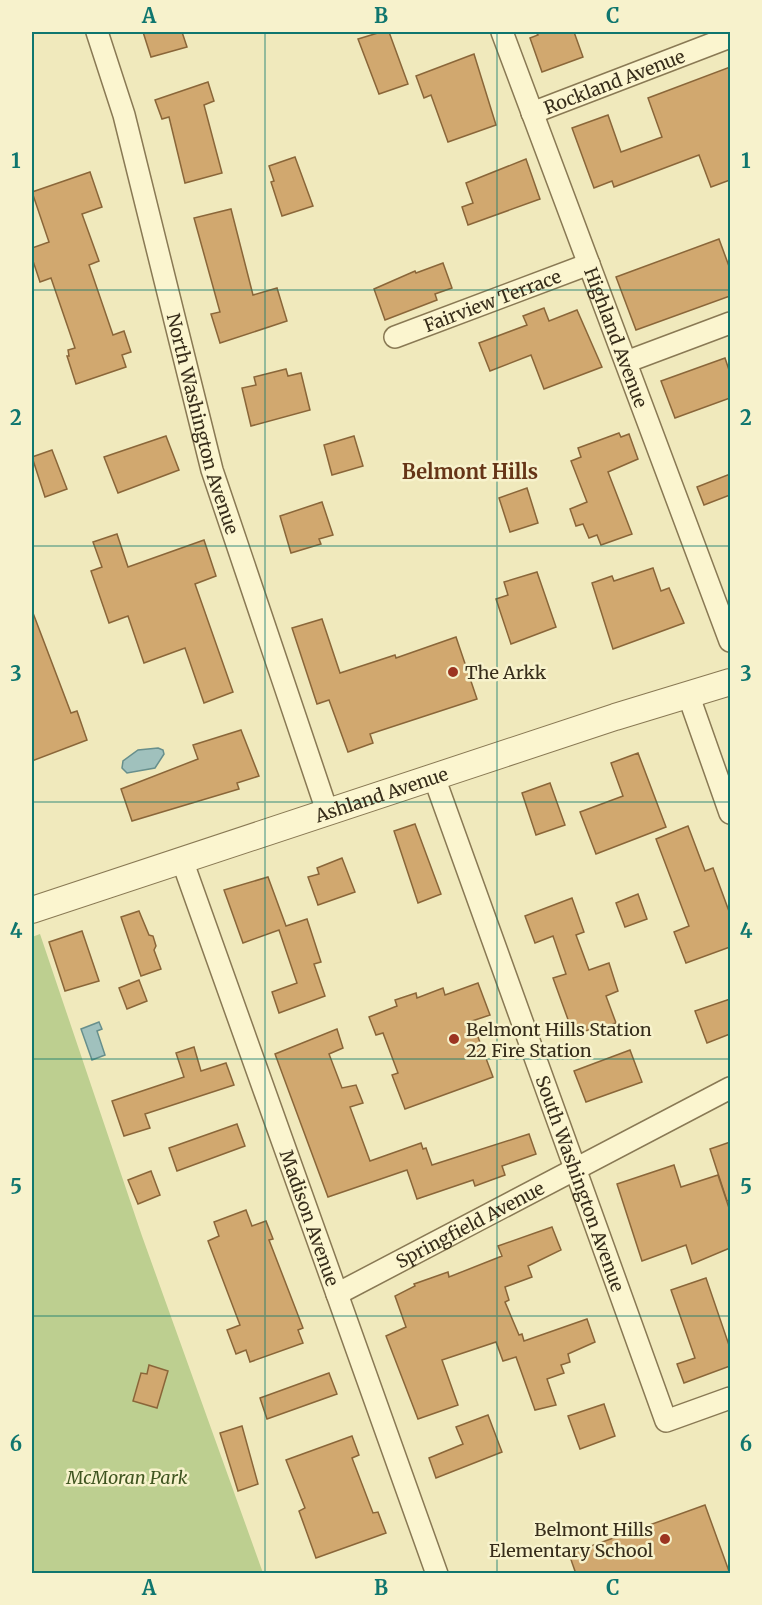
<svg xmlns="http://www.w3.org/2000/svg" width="762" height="1605" font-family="Merriweather,serif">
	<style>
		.green { fill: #bdcf90 }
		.water { fill: #a0c1bd; stroke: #678f8c; stroke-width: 1.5 }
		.building { fill: #d1a86f; stroke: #8a6639; stroke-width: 1.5 }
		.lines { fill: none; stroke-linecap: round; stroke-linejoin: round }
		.minor-casing { stroke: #897954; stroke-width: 24 }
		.tertiary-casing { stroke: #897954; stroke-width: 28 }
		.minor { stroke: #fbf5cf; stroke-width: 21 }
		.tertiary { stroke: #fbf5cf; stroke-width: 26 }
		.grid { fill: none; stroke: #0f766e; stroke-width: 1.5; stroke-opacity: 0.55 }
		.poi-dot { fill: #9c3421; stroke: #f7f2cc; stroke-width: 2 }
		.labels { text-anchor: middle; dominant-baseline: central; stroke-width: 5; stroke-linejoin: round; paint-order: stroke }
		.street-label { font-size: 18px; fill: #372d1a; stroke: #f7f2cc }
		.poi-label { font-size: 18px; fill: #372d1a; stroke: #f7f2cc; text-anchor: start }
		.park-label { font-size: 18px; font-style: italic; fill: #3f5520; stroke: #f7f2cc }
		.neighbourhood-label { font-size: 20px; font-weight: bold; fill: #663517; stroke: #f7f2cc }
		.neatline { fill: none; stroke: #0f766e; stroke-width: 2 }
		.grid-label { font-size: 20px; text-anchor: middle; font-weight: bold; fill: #0f766e }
	</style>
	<rect width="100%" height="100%" fill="#f0e9bc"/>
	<polygon class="green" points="40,934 142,1236 263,1573 32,1573 32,937"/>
	<g class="water">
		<polygon points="158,748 163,750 164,754 155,768 127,773 122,768 123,761 138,750"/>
		<polygon points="99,1022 102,1029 97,1031 105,1055 92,1060 81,1029"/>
	</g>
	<g class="building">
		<polygon points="143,32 182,32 187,47 151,57"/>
		<polygon points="381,32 389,32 408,84 379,94 358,39"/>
		<polygon points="536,32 574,32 583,57 542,72 530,38 538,35"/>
		<polygon points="474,54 496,125 448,142 431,95 424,98 416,76"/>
		<polygon points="730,67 730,180 711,187 699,155 614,187 612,181 594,188 572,128 608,115 621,152 662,137 648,98"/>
		<polygon points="208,82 214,101 204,105 222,173 185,183 169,117 162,119 155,100"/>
		<polygon points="295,157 313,206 282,216 271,182 274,181 269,166"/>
		<polygon points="526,159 540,199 468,225 462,207 473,203 466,183"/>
		<polygon points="90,172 102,207 82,214 99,261 89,265 113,335 124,331 131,352 122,355 126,367 76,384 67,356 69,356 68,350 75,348 51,278 40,282 32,258 32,248 49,242 32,192"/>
		<polygon points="231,209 253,295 277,288 287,321 220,343 211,314 220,312 194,218"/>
		<polygon points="719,239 730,269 730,296 636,330 616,277"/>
		<polygon points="443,263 452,288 435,294 437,300 385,320 374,289 415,271 416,273"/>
		<polygon points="544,308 549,321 577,310 602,367 544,389 531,355 490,371 479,343 527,325 523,316"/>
		<polygon points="725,358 730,373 730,398 675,418 661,381"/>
		<polygon points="286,369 288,376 301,373 310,410 251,426 242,388 256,385 254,377"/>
		<polygon points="619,433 621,437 629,434 638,459 608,472 632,534 601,545 597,535 589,538 583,524 576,526 570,509 587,502 571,461 581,457 578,448"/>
		<polygon points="166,436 179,470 118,493 104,457"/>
		<polygon points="354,436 363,466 332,475 324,445"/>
		<polygon points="52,450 67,489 45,497 32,457"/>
		<polygon points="730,474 730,495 704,505 697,487"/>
		<polygon points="527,488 538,523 510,532 499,498"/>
		<polygon points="322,502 333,535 319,539 321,544 291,553 280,516"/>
		<polygon points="117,534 128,567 204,540 216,576 195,584 233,692 204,703 185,648 144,663 128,616 109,623 91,571 102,567 93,542"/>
		<polygon points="653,568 661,591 669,588 684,623 613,649 592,583 612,576 614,581"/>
		<polygon points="537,572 556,627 511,644 496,599 508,595 504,582"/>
		<polygon points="33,613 71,713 77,711 87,740 32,761"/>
		<polygon points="322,619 340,673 395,655 396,658 456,637 477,699 370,734 373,743 348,752 329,700 317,704 292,628"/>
		<polygon points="241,730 259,776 237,783 239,789 132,821 121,789 198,759 193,745"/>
		<polygon points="638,753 666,827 596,854 580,812 623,796 611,763"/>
		<polygon points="550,783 565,825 536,835 522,793"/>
		<polygon points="415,824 441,894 418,903 394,831"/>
		<polygon points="688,826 705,871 713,868 730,914 730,947 686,963 674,932 689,926 656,839"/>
		<polygon points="342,858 355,892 318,905 308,877 319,874 317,868"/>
		<polygon points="268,877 286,926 307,919 321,962 314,964 325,996 279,1013 272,992 297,983 279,930 243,943 224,890"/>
		<polygon points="638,894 647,919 625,927 616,903"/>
		<polygon points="572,898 584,932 576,935 589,970 609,963 618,991 606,996 616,1023 577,1033 574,1024 570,1025 553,978 566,974 553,936 535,943 525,916"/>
		<polygon points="139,911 149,935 153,936 156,946 154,950 161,969 141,976 121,917"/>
		<polygon points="82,931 99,981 65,991 49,942"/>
		<polygon points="139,980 147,1001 127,1009 119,988"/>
		<polygon points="478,983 490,1015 472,1021 493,1077 405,1109 392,1075 398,1073 383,1033 376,1035 369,1017 397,1006 395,1000 416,993 417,998 443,988 445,995"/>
		<polygon points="730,999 730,1034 707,1043 695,1011"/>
		<polygon points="337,1029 343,1048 329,1054 342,1088 356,1085 363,1103 350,1107 370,1161 421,1143 423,1149 426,1148 432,1165 529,1134 536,1154 502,1166 505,1175 475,1186 473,1180 417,1199 407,1170 328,1197 275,1054"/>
		<polygon points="194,1047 201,1071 226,1063 234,1085 145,1114 150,1128 124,1136 112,1101 184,1077 176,1053"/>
		<polygon points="630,1050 642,1082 586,1102 574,1071"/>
		<polygon points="237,1124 245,1146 177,1171 169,1148"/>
		<polygon points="730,1142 730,1200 727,1201 710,1149"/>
		<polygon points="674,1165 681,1187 718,1175 730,1211 730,1248 692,1264 686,1245 642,1261 617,1184"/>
		<polygon points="151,1171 160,1195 138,1204 128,1180"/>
		<polygon points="246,1210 252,1226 266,1221 273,1239 269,1240 303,1328 298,1330 303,1343 250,1362 246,1350 236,1354 227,1330 240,1325 208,1241 219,1236 214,1222"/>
		<polygon points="552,1227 561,1250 528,1266 532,1277 505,1287 509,1300 505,1302 519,1335 522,1334 524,1341 587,1319 595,1342 568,1354 570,1362 561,1365 564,1373 547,1379 556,1405 535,1410 516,1357 503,1361 496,1342 442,1360 458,1405 418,1419 386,1336 406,1327 395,1296 415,1286 414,1284 448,1272 449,1277 502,1256 498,1246"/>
		<polygon points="706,1278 730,1348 730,1366 684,1383 677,1364 695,1358 671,1290"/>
		<polygon points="149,1365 168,1371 157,1408 133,1401 141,1373 147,1374"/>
		<polygon points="329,1373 337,1394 267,1419 260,1398"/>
		<polygon points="604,1404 615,1436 580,1449 568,1416"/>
		<polygon points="488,1415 502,1452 436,1478 429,1458 463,1444 456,1427"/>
		<polygon points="242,1426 258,1484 238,1491 220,1433"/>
		<polygon points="352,1436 359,1455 352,1458 373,1513 378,1512 386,1533 316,1558 299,1511 305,1508 286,1460"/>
		<polygon points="705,1505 730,1574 576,1574 569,1554"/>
	</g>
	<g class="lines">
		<defs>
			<g id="minor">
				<path id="s1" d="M97 32 124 115 212 470 327 811"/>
				<path id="s2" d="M502 32 730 641"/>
				<path id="s3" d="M532 113 730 37"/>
				<path id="s4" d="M395 337 589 264"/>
				<polyline points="626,362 730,323"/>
				<polyline points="688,694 730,813"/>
				<path id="s5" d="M434 777 666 1421 730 1398"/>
				<path id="s6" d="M182 860 437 1574"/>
				<path id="s7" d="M337 1294 730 1088"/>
			</g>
			<g id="tertiary">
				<path id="s8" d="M32 910 615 717 730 682"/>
			</g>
		</defs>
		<use href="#minor" class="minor-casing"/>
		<use href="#tertiary" class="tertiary-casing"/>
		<use href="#minor" class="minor"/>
		<use href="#tertiary" class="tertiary"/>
	</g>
	<path class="grid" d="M265 32V1574M497 32V1574M32 290H730M32 546H730M32 802H730M32 1059H730M32 1316H730"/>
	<g class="poi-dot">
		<circle cx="453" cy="672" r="6"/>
		<circle cx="454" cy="1039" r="6"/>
		<circle cx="665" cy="1539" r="6"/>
	</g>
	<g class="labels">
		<g class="street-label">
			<text stroke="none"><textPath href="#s3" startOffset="88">Rockland Avenue</textPath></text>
			<text stroke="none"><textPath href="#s4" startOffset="104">Fairview Terrace</textPath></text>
			<text stroke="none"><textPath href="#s2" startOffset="326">Highland Avenue</textPath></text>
			<text stroke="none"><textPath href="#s1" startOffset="406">North Washington Avenue</textPath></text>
			<text stroke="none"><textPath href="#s8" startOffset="368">Ashland Avenue</textPath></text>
			<text stroke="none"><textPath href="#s5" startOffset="432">South Washington Avenue</textPath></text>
			<text stroke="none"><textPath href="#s6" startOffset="380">Madison Avenue</textPath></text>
			<text stroke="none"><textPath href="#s7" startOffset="150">Springfield Avenue</textPath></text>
		</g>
		<g class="poi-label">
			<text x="465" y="672">The Arkk</text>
			<text x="466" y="1029">Belmont Hills Station<tspan x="466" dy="21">22 Fire Station</tspan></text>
			<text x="653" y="1529" text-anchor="end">Belmont Hills<tspan x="653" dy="21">Elementary School</tspan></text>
		</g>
		<g class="park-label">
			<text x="127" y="1477">McMoran Park</text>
		</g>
		<g class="neighbourhood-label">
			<text x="470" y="471">Belmont Hills</text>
		</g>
	</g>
	<rect width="762" height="1605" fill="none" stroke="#f7f2cc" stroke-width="66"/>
	<rect x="33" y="33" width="696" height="1539" class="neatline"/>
	<g class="grid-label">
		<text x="149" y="23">A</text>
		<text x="381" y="23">B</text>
		<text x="613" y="23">C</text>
		<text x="16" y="168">1</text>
		<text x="746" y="168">1</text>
		<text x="16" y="425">2</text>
		<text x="746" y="425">2</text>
		<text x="16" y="681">3</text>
		<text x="746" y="681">3</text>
		<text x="16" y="938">4</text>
		<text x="746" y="938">4</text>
		<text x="16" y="1194">5</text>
		<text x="746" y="1194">5</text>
		<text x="16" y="1451">6</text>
		<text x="746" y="1451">6</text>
		<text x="149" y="1595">A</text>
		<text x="381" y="1595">B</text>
		<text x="613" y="1595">C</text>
	</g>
</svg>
